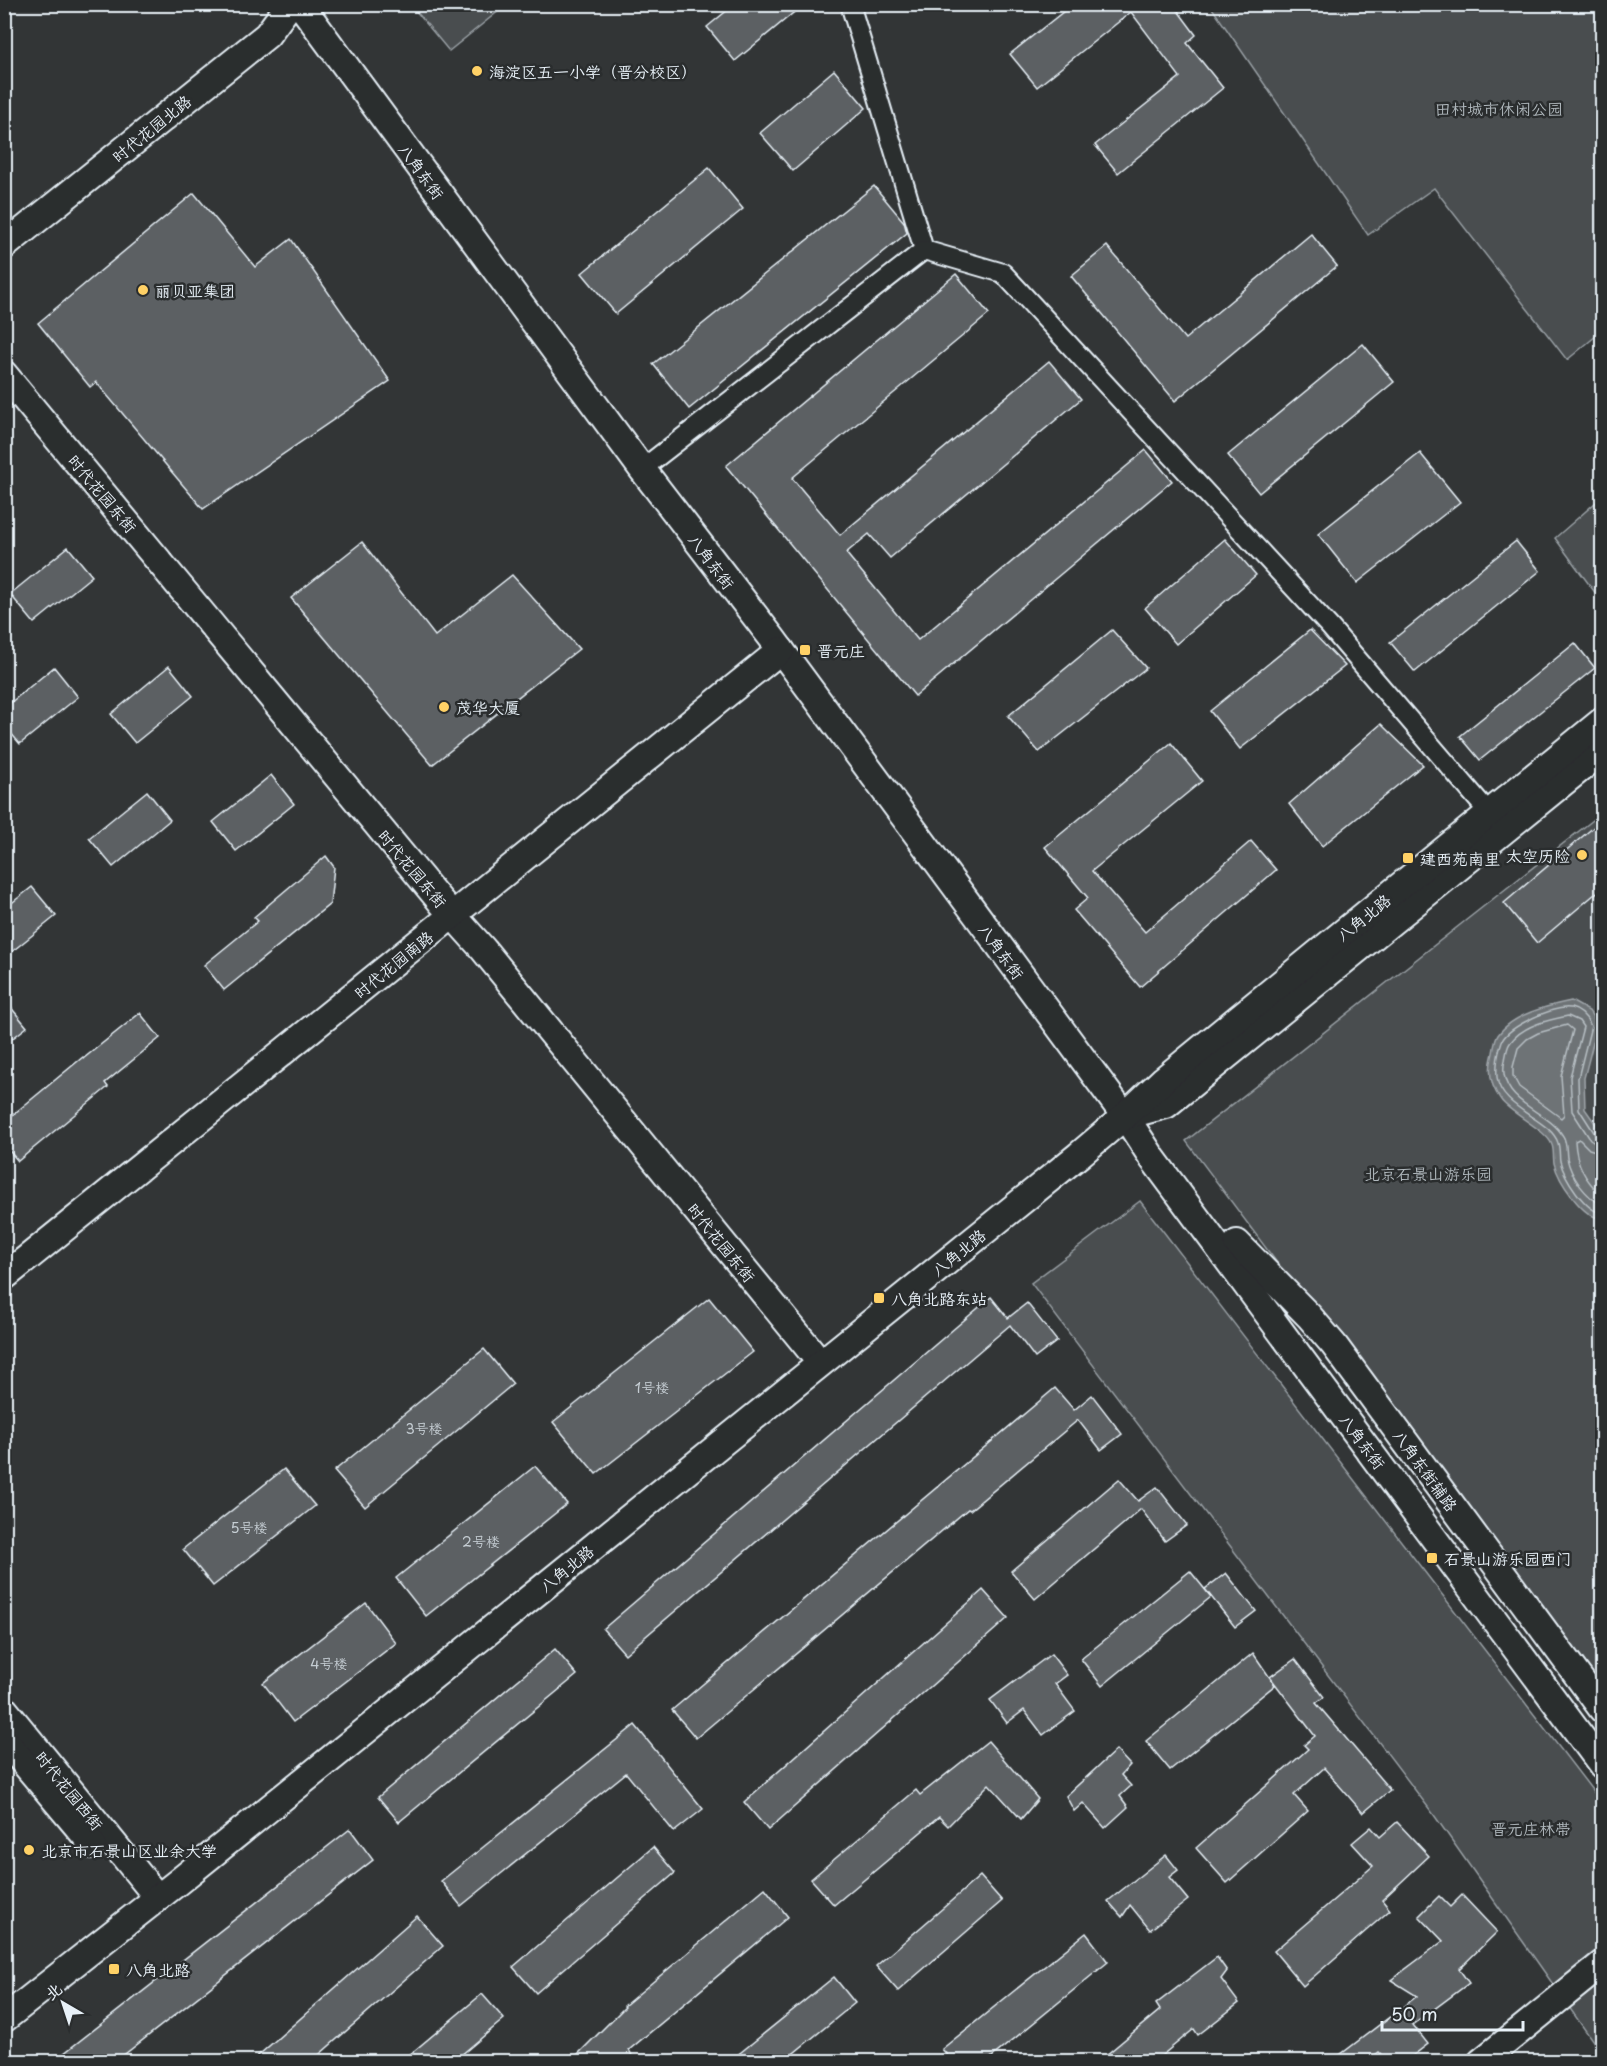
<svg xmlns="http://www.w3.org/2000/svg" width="1607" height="2066" font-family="'Playpen Sans','LXGW WenKai TC',sans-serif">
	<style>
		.green { fill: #494d4f; stroke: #989fa4; stroke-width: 1.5 }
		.water { fill: #6e7376; stroke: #9fa5aa; stroke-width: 1.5 }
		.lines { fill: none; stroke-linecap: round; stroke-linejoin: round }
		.shore { stroke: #b7bfc4; stroke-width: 1.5 }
		.building { fill: #5c6063; stroke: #e8f1f8; stroke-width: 1.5 }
		.street-casing { stroke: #e8f1f8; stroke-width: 22 }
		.secondary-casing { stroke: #e8f1f8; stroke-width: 30 }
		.street { stroke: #2a2d2e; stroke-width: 18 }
		.secondary { stroke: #2a2d2e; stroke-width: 26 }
		.poi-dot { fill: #ffd166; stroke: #2a2d2e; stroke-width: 2 }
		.labels { text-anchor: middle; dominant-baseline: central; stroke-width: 5; stroke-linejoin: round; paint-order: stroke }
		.number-label { font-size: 14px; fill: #c5cdd3 }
		.poi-label { font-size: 16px; fill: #e8f1f8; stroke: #2a2d2e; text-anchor: start }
		.park-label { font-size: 16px; fill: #b0b8bd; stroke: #2a2d2e }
		.street-label { font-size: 16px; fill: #e8f1f8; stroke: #2a2d2e }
	</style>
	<rect width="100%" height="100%" fill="#323536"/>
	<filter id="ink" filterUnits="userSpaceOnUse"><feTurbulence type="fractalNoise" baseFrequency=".0167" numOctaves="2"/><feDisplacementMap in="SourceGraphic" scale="12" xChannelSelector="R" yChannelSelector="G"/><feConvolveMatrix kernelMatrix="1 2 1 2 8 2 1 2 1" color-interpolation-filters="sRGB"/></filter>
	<g filter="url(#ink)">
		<g class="green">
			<polygon points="411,5 506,5 449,51"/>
			<polygon points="1210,5 1602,5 1602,331 1567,360 1434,188 1368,235"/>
			<polygon points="1602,497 1602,602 1555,538"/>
			<polygon points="1602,813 1602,1698 1186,1141"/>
			<polygon points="1140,1201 1602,1803 1602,2054 1434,1815 1031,1283"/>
		</g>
		<path class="water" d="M1571 1001 1589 1011 1598 1024 1584 1078 1585 1109 1602 1133V1218C1583 1219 1558 1180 1554 1163 1553 1157 1554 1150 1552 1145 1547 1130 1511 1114 1501 1100 1491 1087 1488 1073 1492 1057 1494 1051 1494 1041 1498 1035 1513 1014 1547 1006 1571 1001Z"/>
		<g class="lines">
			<g class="shore">
				<polygon points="1567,1025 1573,1030 1561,1076 1564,1115 1561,1118 1519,1087 1513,1076 1513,1067 1518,1048 1527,1039 1538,1033"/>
				<path d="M1602 1136 1595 1134 1579 1109 1578 1078 1591 1026C1587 1018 1580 1010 1571 1008 1555 1005 1509 1026 1502 1041 1498 1051 1496 1066 1497 1077 1500 1109 1551 1119 1558 1143 1560 1149 1559 1155 1560 1161 1564 1177 1585 1211 1602 1213"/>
				<path d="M1602 1144 1596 1143 1590 1139 1572 1111 1570 1077 1583 1027 1579 1021 1568 1016C1548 1020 1523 1025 1510 1043 1507 1047 1506 1055 1505 1060 1502 1071 1504 1081 1511 1091 1524 1109 1551 1116 1563 1136 1567 1142 1566 1151 1567 1158 1571 1177 1586 1197 1602 1205"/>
				<path d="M1602 1153 1589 1149 1579 1139 1575 1141C1576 1163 1585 1181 1602 1195"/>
			</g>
		</g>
		<g class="building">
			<polygon points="735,4 804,4 735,61 707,27"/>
			<polygon points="1073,4 1173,4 1196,35 1187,43 1223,88 1118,173 1095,145 1180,77 1131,12 1037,87 1010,54"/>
			<polygon points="834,70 866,108 793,171 760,133"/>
			<polygon points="709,168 743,209 616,314 582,273"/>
			<polygon points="874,186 904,222 907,233 689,409 653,364"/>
			<polygon points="194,193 255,267 291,239 390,381 203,509 96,382 90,387 38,323"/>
			<polygon points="1311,234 1337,266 1175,401 1071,276 1107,246 1185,339"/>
			<polygon points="956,274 989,314 792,478 840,535 1049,361 1081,399 890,558 869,534 846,553 918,640 1146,450 1172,481 915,696 726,466"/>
			<polygon points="1363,344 1394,382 1259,493 1228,455"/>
			<polygon points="1420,453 1460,502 1357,583 1318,534"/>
			<polygon points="1225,539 1256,575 1176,644 1145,608"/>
			<polygon points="1516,541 1540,571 1415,672 1390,642"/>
			<polygon points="362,542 435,636 512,575 579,649 432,765 291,598"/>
			<polygon points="68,547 92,576 34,623 10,594"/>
			<polygon points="1112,630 1146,668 1039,752 1008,716"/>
			<polygon points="1310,630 1345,666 1240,749 1210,711"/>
			<polygon points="1575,643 1595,668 1480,760 1460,736"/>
			<polygon points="169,666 193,696 135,743 111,714"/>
			<polygon points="54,667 78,697 20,744 4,725 4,708"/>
			<polygon points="1381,724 1423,765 1322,846 1289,804"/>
			<polygon points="1171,743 1202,781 1092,871 1145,932 1251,841 1276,870 1140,987 1074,910 1088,898 1045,847"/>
			<polygon points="271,775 294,804 236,851 213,822"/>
			<polygon points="147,791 170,820 113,867 89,838"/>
			<polygon points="1602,820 1602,888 1537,943 1504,903"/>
			<polygon points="326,856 334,867 330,904 224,990 204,965 258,921 254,917"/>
			<polygon points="32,887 56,916 4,958 4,909"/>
			<polygon points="4,999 27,1027 4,1045"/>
			<polygon points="140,1013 160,1038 105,1083 108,1087 18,1161 4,1145 4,1122 83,1057 84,1058"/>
			<polygon points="991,1297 1008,1318 1027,1303 1057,1341 1035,1358 1010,1325 625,1654 603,1629"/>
			<polygon points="709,1298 753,1352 596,1474 553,1422"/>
			<polygon points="484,1349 513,1384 365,1507 334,1471"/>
			<polygon points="1055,1388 1074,1410 1092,1395 1122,1434 1101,1450 1078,1420 970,1510 968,1509 696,1738 672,1710"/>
			<polygon points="535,1466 567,1504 426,1616 396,1578"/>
			<polygon points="284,1469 315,1506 213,1586 183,1549"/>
			<polygon points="1119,1479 1138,1501 1157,1487 1187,1525 1165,1541 1141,1509 1035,1599 1011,1571"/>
			<polygon points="1190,1571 1211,1597 1102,1686 1081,1659"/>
			<polygon points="1226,1573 1256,1611 1235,1627 1205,1589"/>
			<polygon points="983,1590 1008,1618 768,1830 744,1802"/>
			<polygon points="366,1603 396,1643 293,1722 263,1683"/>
			<polygon points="555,1649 577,1675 399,1822 378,1797"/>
			<polygon points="1253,1653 1275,1685 1170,1770 1146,1741"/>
			<polygon points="1051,1654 1067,1675 1055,1684 1075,1711 1043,1735 1024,1710 1007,1723 990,1700"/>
			<polygon points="1295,1659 1324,1697 1316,1703 1390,1790 1363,1813 1324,1768 1294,1795 1308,1811 1227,1883 1196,1848 1308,1749 1304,1745 1315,1736 1270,1677"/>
			<polygon points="635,1725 703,1809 674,1832 626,1773 461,1906 441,1881"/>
			<polygon points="988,1741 1038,1799 1021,1819 989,1784 948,1826 939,1817 834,1905 811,1879 916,1790 920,1795"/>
			<polygon points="1116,1750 1130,1765 1121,1775 1131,1786 1120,1796 1128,1807 1105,1828 1083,1803 1074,1811 1066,1796"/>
			<polygon points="1397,1822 1429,1856 1382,1900 1390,1910 1303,1986 1274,1951 1373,1866 1352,1843 1371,1827 1380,1837"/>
			<polygon points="350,1829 373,1860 116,2061 54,2061"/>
			<polygon points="653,1847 675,1873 536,1993 513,1967"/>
			<polygon points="1166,1855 1178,1870 1169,1877 1188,1900 1150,1930 1130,1905 1122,1917 1108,1901"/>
			<polygon points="980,1876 1002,1901 898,1991 876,1966"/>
			<polygon points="765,1888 788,1917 629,2050 635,2061 571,2061 625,2007 624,2006"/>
			<polygon points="1462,1895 1497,1932 1459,1969 1469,1983 1413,2025 1428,2044 1406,2061 1387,2061 1379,2052 1367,2061 1332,2061 1417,1996 1391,1980 1443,1941 1419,1916 1439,1896 1450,1907"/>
			<polygon points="417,1916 443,1946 312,2061 252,2061"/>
			<polygon points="1086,1933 1108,1962 987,2061 952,2061 942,2049"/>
			<polygon points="1217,1957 1227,1971 1221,1979 1239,2003 1198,2035 1194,2029 1155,2061 1099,2061 1160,2010 1156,2004"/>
			<polygon points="834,1977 855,2003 784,2061 730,2061"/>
			<polygon points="482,1994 504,2019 454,2061 402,2061"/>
		</g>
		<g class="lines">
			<defs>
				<g id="street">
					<polyline points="850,4 924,250"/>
					<polyline points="642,469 924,250 1003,273 1330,627 1490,814"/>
				</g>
				<g id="secondary">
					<polyline points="300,4 642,469 772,638 1125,1116 1153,1159 1602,1765"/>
					<polyline points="4,246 267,35 290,4"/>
					<polyline points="4,374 441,902 483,949 820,1362"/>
					<polyline points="1129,1115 1166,1105 1602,751"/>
					<polyline points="1237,1243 1309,1316 1334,1345 1602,1709"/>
					<polyline points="4,1277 781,650"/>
					<polyline points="4,1709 158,1898"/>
					<polyline points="4,1739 93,1845"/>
					<polyline points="4,2019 178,1882 1079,1155 1125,1116 1164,1079 1602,721"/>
					<polyline points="1481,2062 1602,1964"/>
				</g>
			</defs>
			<use href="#street" class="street-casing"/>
			<use href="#secondary" class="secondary-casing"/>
			<use href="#street" class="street"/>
			<use href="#secondary" class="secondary"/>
		</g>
	</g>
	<g class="poi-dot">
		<circle cx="477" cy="71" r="6"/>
		<circle cx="143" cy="290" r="6"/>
		<rect x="799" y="644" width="12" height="12" rx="3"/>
		<circle cx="444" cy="707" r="6"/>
		<circle cx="1582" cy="855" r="6"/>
		<rect x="1402" y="852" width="12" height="12" rx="3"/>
		<rect x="873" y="1292" width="12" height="12" rx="3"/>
		<rect x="1426" y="1552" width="12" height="12" rx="3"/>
		<circle cx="29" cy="1850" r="6"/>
		<rect x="108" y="1963" width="12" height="12" rx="3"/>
	</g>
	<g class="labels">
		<g class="number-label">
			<text x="652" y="1387">1号楼</text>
			<text x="424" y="1428">3号楼</text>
			<text x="249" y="1527">5号楼</text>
			<text x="481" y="1541">2号楼</text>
			<text x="329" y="1663">4号楼</text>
		</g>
		<g class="poi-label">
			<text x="489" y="71">海淀区五一小学（晋分校区）</text>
			<text x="155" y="290">丽贝亚集团</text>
			<text x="817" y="650">晋元庄</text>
			<text x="456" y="707">茂华大厦</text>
			<text x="1570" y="855" text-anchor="end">太空历险</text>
			<text x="1420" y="858">建西苑南里</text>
			<text x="891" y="1298">八角北路东站</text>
			<text x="1444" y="1558">石景山游乐园西门</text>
			<text x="41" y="1850">北京市石景山区业余大学</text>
			<text x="126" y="1969">八角北路</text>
		</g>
		<g class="park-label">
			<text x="1499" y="108">田村城市休闲公园</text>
			<text x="1428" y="1173">北京石景山游乐园</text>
			<text x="1531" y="1828">晋元庄林带</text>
		</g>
		<g class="street-label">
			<text transform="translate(151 128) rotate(-39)">时代花园北路</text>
			<text transform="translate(422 171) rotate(54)">八角东街</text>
			<text transform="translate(103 493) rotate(50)">时代花园东街</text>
			<text transform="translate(712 561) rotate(53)">八角东街</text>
			<text transform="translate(413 868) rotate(50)">时代花园东街</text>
			<text transform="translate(1363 917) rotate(-39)">八角北路</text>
			<text transform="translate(1002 951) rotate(54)">八角东街</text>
			<text transform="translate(393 964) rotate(-39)">时代花园南路</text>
			<text transform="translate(722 1242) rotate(51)">时代花园东街</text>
			<text transform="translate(958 1252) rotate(-39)">八角北路</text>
			<text transform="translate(1363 1441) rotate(53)">八角东街</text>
			<text transform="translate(1426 1470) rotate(54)">八角东街辅路</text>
			<text transform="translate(566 1568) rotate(-39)">八角北路</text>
			<text transform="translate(70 1790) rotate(51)">时代花园西街</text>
		</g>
	</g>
	<rect width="1607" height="2066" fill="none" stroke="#2a2d2e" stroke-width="24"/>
	<rect x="12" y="12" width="1583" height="2042" fill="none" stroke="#e8f1f8" stroke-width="2" filter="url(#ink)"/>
	<g transform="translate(63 2003) rotate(321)" stroke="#2a2d2e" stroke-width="4.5" paint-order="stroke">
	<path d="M0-4.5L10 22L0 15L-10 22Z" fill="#e8f1f8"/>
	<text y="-9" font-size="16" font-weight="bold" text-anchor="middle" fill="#e8f1f8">北</text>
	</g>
	<path d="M1382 2021v9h141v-9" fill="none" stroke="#e8f1f8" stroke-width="3"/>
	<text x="1391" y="2021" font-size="18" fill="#e8f1f8" stroke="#2a2d2e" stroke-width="4.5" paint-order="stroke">50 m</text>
</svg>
